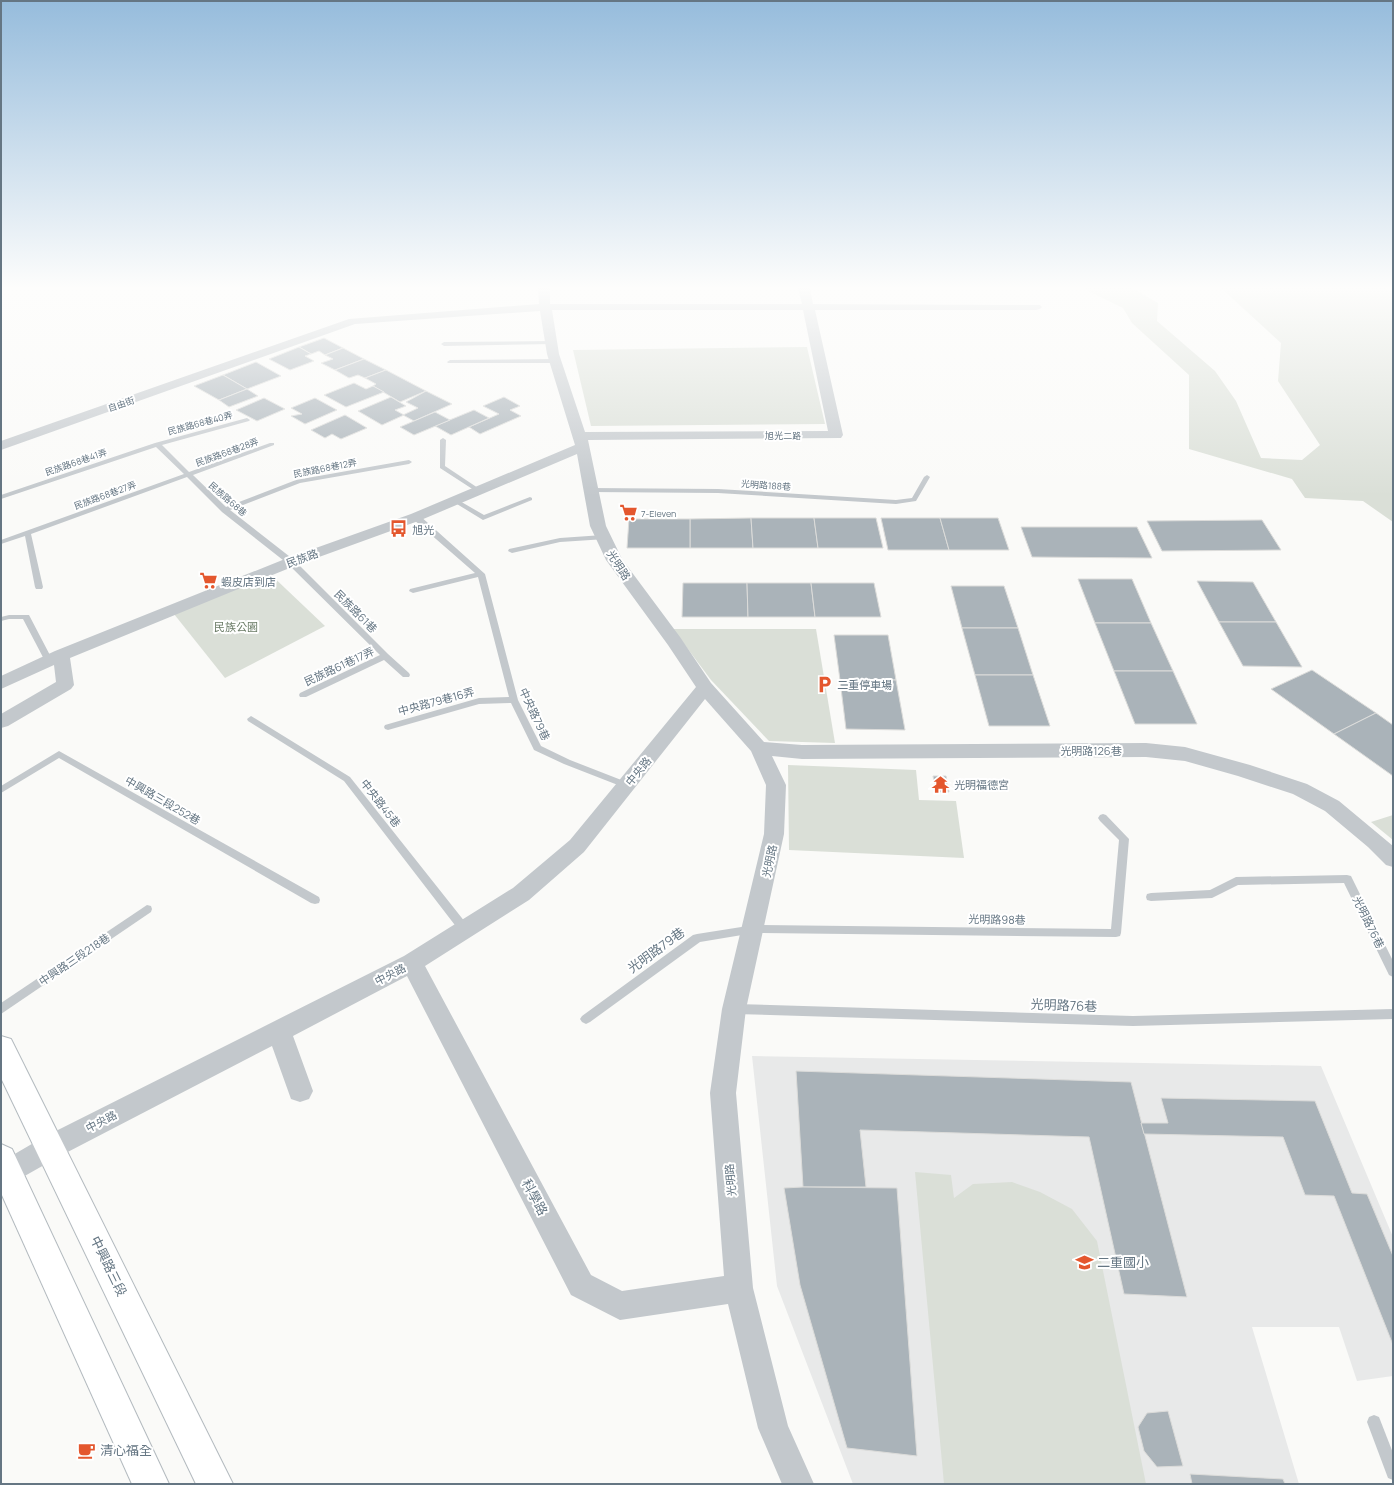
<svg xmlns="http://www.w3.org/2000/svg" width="1394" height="1485" font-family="Manrope,'Noto Sans TC',sans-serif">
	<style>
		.built { fill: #e8e9e9 }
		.green { fill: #dadfd7 }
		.building { fill: #aab3b9; stroke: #dcdcda }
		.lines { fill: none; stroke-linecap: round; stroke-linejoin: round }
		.secondary-casing { stroke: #b3babf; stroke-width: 2 }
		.lane { fill: #c3c8cc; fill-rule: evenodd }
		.street { fill: #c3c8cc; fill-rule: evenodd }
		.secondary { fill: #fff; fill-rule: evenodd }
		.labels { text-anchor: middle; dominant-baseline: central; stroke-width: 4; stroke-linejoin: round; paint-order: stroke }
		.far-street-label { font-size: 9px; fill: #657683; stroke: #fff }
		.far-poi-label { font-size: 9px; fill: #657683; stroke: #fff; text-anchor: start }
		.poi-label { font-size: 11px; fill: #657683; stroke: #fff; text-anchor: start }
		.street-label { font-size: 11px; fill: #657683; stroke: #fff }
		.park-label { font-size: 11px; fill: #687a64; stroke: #fff }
		.near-street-label { font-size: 13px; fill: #657683; stroke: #fff }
		.near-poi-label { font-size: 13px; fill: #657683; stroke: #fff; text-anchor: start }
	</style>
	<rect width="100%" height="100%" fill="#fafaf8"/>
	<polygon class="built" points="752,1056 1321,1066 1393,1237 1393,1376 1357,1381 1339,1327 1252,1327 1299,1484 853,1484 777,1286"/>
	<g class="green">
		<polygon points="1082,288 1132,288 1158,303 1157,321 1215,371 1236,401 1261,458 1302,460 1320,445 1278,381 1281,343 1221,288 1387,288 1393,291 1393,522 1363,501 1305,498 1292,479 1189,449 1189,375 1132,323 1123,308"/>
		<polygon points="807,347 825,424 591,426 573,350"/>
		<polygon points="266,570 325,626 225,678 170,609"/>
		<polygon points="673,629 816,629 835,743 769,741 711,680"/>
		<polygon points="788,765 916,770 919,800 956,801 964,858 789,850"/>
		<polygon points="1393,815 1393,840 1371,822"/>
		<polygon points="915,1172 951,1175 954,1198 973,1184 1012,1182 1040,1192 1072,1209 1097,1241 1146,1484 944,1484"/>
	</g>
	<g class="building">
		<polygon points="324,338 343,348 325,355 319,351 311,354 299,347"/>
		<polygon points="299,347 311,354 305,356 314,361 290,370 269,359"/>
		<polygon points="343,348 364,359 335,370 321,363 333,359 325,355"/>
		<polygon points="364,359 386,370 365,378 358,375 349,378 335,370"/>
		<polygon points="256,362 281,376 247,389 223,375"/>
		<polygon points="386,370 426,391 400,402 373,386 376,384 365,378"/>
		<polygon points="223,375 247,389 219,400 194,386"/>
		<polygon points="354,383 366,389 373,386 384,392 346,407 324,395"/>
		<polygon points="247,389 258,396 229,407 219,400"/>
		<polygon points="426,391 452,404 414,421 403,415 418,408 406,402"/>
		<polygon points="391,397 406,406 395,410 404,415 382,425 358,411"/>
		<polygon points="504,397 520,406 510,410 521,416 480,434 469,427 499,414 483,406"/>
		<polygon points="264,398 285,409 257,421 236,410"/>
		<polygon points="315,398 337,410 305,424 291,416 302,414 291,408"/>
		<polygon points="474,410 489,418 451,435 435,426"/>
		<polygon points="435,412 450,420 414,435 400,427"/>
		<polygon points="345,415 367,428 341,439 332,434 325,438 311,430"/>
		<polygon points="751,518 753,548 690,548 690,519"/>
		<polygon points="751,518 814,518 818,548 753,548"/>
		<polygon points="814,518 876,518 883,548 818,548"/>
		<polygon points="881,518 940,518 949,550 888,550"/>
		<polygon points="940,518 998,518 1009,550 949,550"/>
		<polygon points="629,519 690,519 690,548 627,548"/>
		<polygon points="1262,520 1281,550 1162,551 1147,521"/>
		<polygon points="1021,527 1137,527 1152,558 1032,557"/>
		<polygon points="1078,579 1132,579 1151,623 1095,623"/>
		<polygon points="1197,581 1253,582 1276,622 1219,622"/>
		<polygon points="683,583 747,583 748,617 682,617"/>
		<polygon points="747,583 811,583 815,617 748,617"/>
		<polygon points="811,583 874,583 881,617 815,617"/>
		<polygon points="951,586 1004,586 1018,628 962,628"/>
		<polygon points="1219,622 1276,622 1302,667 1243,666"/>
		<polygon points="1095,623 1151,623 1173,671 1114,671"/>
		<polygon points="962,628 1018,628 1033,675 975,675"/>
		<polygon points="834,635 888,635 896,680 840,680"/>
		<polygon points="1312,670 1376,713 1334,734 1271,689"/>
		<polygon points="1114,671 1173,671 1197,724 1135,724"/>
		<polygon points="975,675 1033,675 1050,726 989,726"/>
		<polygon points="840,680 896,680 905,730 846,729"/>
		<polygon points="1376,713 1393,725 1393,776 1334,734"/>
		<polygon points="933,776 946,776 949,792 936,792"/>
		<polygon points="796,1071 1131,1082 1187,1297 1124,1294 1089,1137 860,1130 866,1187 803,1187"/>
		<polygon points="1161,1098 1315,1101 1352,1193 1367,1194 1393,1256 1393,1345 1334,1196 1305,1195 1283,1137 1144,1134 1141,1123 1168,1123"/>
		<polygon points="803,1187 897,1188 917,1456 847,1448 800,1285 784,1188"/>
		<polygon points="1168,1411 1183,1466 1157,1467 1144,1451 1138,1427 1147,1413"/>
		<polygon points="1190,1474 1283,1479 1285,1484 1192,1484"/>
	</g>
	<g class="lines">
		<defs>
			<g id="secondary">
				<polygon points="1,1036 11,1039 233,1484 196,1484 1,1078"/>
				<polygon points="1,1144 12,1149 169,1484 132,1484 1,1193"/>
			</g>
		</defs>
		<use href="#secondary" class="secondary-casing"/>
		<g class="lane">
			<polygon points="551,341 553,342 553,344 444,346 441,344 444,342"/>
			<polygon points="450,360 556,359 559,361 556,363 448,363 447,362"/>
			<polygon points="247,418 250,420 249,421 162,445 189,472 270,443 274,443 274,445 193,475 226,507 296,480 409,460 412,462 409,464 300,483 230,510 294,560 388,654 409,673 410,675 409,677 403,677 384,660 306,697 300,697 299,695 300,693 380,655 288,564 222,512 187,477 31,534 43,587 42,589 36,589 35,587 25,536 1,544 1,540 184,474 156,447 1,499 1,495 155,443"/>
			<polygon points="443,438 446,440 445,466 481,490 481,492 477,492 440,468 440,440"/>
			<polygon points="927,475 930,477 916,501 896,504 718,493 591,492 588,490 591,488 718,489 896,500 912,498 924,477"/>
			<polygon points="530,497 532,498 532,500 483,520 452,501 454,500 458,500 484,515"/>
			<polygon points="413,515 419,515 485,574 518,700 541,746 570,760 629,783 631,785 629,787 623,787 564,764 534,750 511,703 479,704 388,730 385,729 384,727 385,725 479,698 509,697 478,577 413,593 409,591 410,589 475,573 413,519"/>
			<polygon points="603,535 606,535 606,539 560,542 512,553 508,551 509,549 560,538"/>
			<polygon points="9,615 29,615 53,661 52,663 46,663 23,619 9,619 1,621 1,617"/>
			<polygon points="251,716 350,777 469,927 470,930 469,933 465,934 461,933 344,781 248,721 247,719"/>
			<polygon points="59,751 319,897 320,900 319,903 315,904 311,903 59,758 1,793 1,786"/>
			<polygon points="1103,814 1106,815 1129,839 1121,933 1120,936 1116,937 754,933 700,942 590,1022 586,1024 582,1022 580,1019 582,1016 693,935 697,934 754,925 1111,929 1119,840 1100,821 1098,818 1100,815"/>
			<polygon points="1347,875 1351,876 1393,961 1393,977 1389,975 1344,883 1238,885 1212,898 1151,901 1147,900 1146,897 1147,894 1151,893 1210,890 1236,877"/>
			<polygon points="147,905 151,906 152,909 151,912 1,1014 1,1003"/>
			<polygon points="735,1004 1133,1016 1393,1009 1393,1019 1133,1026 735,1014 731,1012 729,1009 731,1006"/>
			<polygon points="1374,1415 1379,1417 1393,1453 1393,1480 1388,1478 1367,1422 1369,1417"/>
		</g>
		<path class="street" d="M538 288H550V304H802L798 288H810L813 304 1040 305 1042 307 1040 309 1036 310H815L843 435 841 438 588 440 606 526 622 559 680 637 711 683 764 742 802 745 1146 743 1185 747 1250 765 1307 784 1339 801 1393 846V867L1386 865 1368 847 1325 811 1293 794 1238 776 1185 761 1146 757 802 759 772 756 786 785 784 834 746 1009 736 1093 753 1288 788 1426 814 1484H782L758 1428 728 1304 620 1320 571 1295 407 976 293 1036 313 1091 309 1099 300 1102 291 1099 272 1046 60 1156 7 1186 1 1183V1162L42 1138 404 956 513 888 570 840 696 687 668 645 606 560 590 526 577 454 421 520 297 565 70 658 74 685 71 689 8 726 1 728V714L56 682 54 665 1 689V676L55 651 285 559 411 514 575 445 547 354 540 311 355 324 1 450V441L349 319 539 304ZM552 310H803L828 431 585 432 559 354ZM705 699 751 751 766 785 764 834 722 1009 710 1093 724 1276 622 1291 591 1275 425 966 529 900 584 852Z"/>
		<use href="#secondary" class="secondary"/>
	</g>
	<linearGradient id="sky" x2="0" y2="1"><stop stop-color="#96bcdc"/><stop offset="0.58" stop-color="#fdfdfc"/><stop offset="1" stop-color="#fdfdfc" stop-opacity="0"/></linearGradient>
	<rect width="1394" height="496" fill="url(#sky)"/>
	<defs>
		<symbol id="supermarket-bare" viewBox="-9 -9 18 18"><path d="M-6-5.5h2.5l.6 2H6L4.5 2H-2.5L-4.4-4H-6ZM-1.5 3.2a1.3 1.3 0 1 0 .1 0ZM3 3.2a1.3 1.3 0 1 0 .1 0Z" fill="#e4572e" stroke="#fff" stroke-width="2.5" paint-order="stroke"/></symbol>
		<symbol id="bus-bare" viewBox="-9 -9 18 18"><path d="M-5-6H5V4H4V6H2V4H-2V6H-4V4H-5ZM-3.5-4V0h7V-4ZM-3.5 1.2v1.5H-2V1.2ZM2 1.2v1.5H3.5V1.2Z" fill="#e4572e" stroke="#fff" stroke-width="2.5" paint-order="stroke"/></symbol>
		<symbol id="parking-bare" viewBox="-9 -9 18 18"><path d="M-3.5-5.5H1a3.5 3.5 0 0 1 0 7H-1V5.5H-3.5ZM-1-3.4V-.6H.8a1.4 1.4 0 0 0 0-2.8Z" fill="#e4572e" stroke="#fff" stroke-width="2.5" paint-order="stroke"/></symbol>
		<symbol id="temple-bare" viewBox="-9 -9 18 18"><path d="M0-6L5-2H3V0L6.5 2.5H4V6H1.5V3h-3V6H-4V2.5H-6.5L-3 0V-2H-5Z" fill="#e4572e" stroke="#fff" stroke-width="2.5" paint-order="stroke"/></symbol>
		<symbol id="school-bare" viewBox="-9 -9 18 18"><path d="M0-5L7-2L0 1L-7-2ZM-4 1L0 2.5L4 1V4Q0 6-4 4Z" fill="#e4572e" stroke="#fff" stroke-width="2.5" paint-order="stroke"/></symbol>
		<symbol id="cafe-bare" viewBox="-9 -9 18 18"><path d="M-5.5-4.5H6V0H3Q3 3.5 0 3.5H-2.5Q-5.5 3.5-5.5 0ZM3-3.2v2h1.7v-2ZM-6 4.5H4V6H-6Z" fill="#e4572e" stroke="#fff" stroke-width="2.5" paint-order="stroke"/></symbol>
	</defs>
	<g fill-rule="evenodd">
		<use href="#supermarket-bare" x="616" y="500" width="25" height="25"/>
		<use href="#bus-bare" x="386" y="516" width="25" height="25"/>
		<use href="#supermarket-bare" x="196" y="568" width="25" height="25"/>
		<use href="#parking-bare" x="812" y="672" width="25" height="25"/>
		<use href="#temple-bare" x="928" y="772" width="25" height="25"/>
		<use href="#school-bare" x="1072" y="1250" width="25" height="25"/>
		<use href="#cafe-bare" x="74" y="1438" width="25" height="25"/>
	</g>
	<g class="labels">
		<g class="far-street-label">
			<text transform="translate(121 404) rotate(-19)">自由街</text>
			<text transform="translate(200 423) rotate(-15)">民族路68巷40弄</text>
			<text x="783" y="435">旭光二路</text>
			<text transform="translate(227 452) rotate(-20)">民族路68巷28弄</text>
			<text transform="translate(76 462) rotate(-19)">民族路68巷41弄</text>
			<text transform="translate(325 468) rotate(-11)">民族路68巷12弄</text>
			<text transform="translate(766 485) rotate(4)">光明路188巷</text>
			<text transform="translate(105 495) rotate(-20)">民族路68巷27弄</text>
			<text transform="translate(228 499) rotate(41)">民族路68巷</text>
		</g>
		<g class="far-poi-label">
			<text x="641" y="513">7-Eleven</text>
		</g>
		<g class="poi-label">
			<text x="412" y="529">旭光</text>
			<text x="221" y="581">蝦皮店到店</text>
			<text x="837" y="684">二重停車場</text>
			<text x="954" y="784">光明福德宮</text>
		</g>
		<g class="street-label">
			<text transform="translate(302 558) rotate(-20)">民族路</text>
			<text transform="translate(619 565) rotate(57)">光明路</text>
			<text transform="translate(356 611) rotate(45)">民族路61巷</text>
			<text transform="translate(339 666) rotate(-25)">民族路61巷17弄</text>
			<text transform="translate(436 701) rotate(-15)">中央路79巷16弄</text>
			<text transform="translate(535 714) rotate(65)">中央路79巷</text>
			<text x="1091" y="750">光明路126巷</text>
			<text transform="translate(638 771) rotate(-51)">中央路</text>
			<text transform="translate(163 800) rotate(30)">中興路三段252巷</text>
			<text transform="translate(381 803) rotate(52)">中央路45巷</text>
			<text transform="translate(769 861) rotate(-78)">光明路</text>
			<text transform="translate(997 919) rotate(1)">光明路98巷</text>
			<text transform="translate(1369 922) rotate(64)">光明路76巷</text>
			<text transform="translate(74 959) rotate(-34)">中興路三段218巷</text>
			<text transform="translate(390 974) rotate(-27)">中央路</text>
			<text transform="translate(101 1121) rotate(-27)">中央路</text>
			<text transform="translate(730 1180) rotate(-95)">光明路</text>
		</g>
		<g class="park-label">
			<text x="236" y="626">民族公園</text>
		</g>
		<g class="near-street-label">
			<text transform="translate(656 950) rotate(-36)">光明路79巷</text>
			<text transform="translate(1064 1005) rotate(2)">光明路76巷</text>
			<text transform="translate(535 1197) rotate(62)">科學路</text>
			<text transform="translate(109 1266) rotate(64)">中興路三段</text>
		</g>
		<g class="near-poi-label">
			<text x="1097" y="1262">二重國小</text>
			<text x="100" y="1450">清心福全</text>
		</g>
	</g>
	<rect width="1394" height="1485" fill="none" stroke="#657683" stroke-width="4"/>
</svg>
